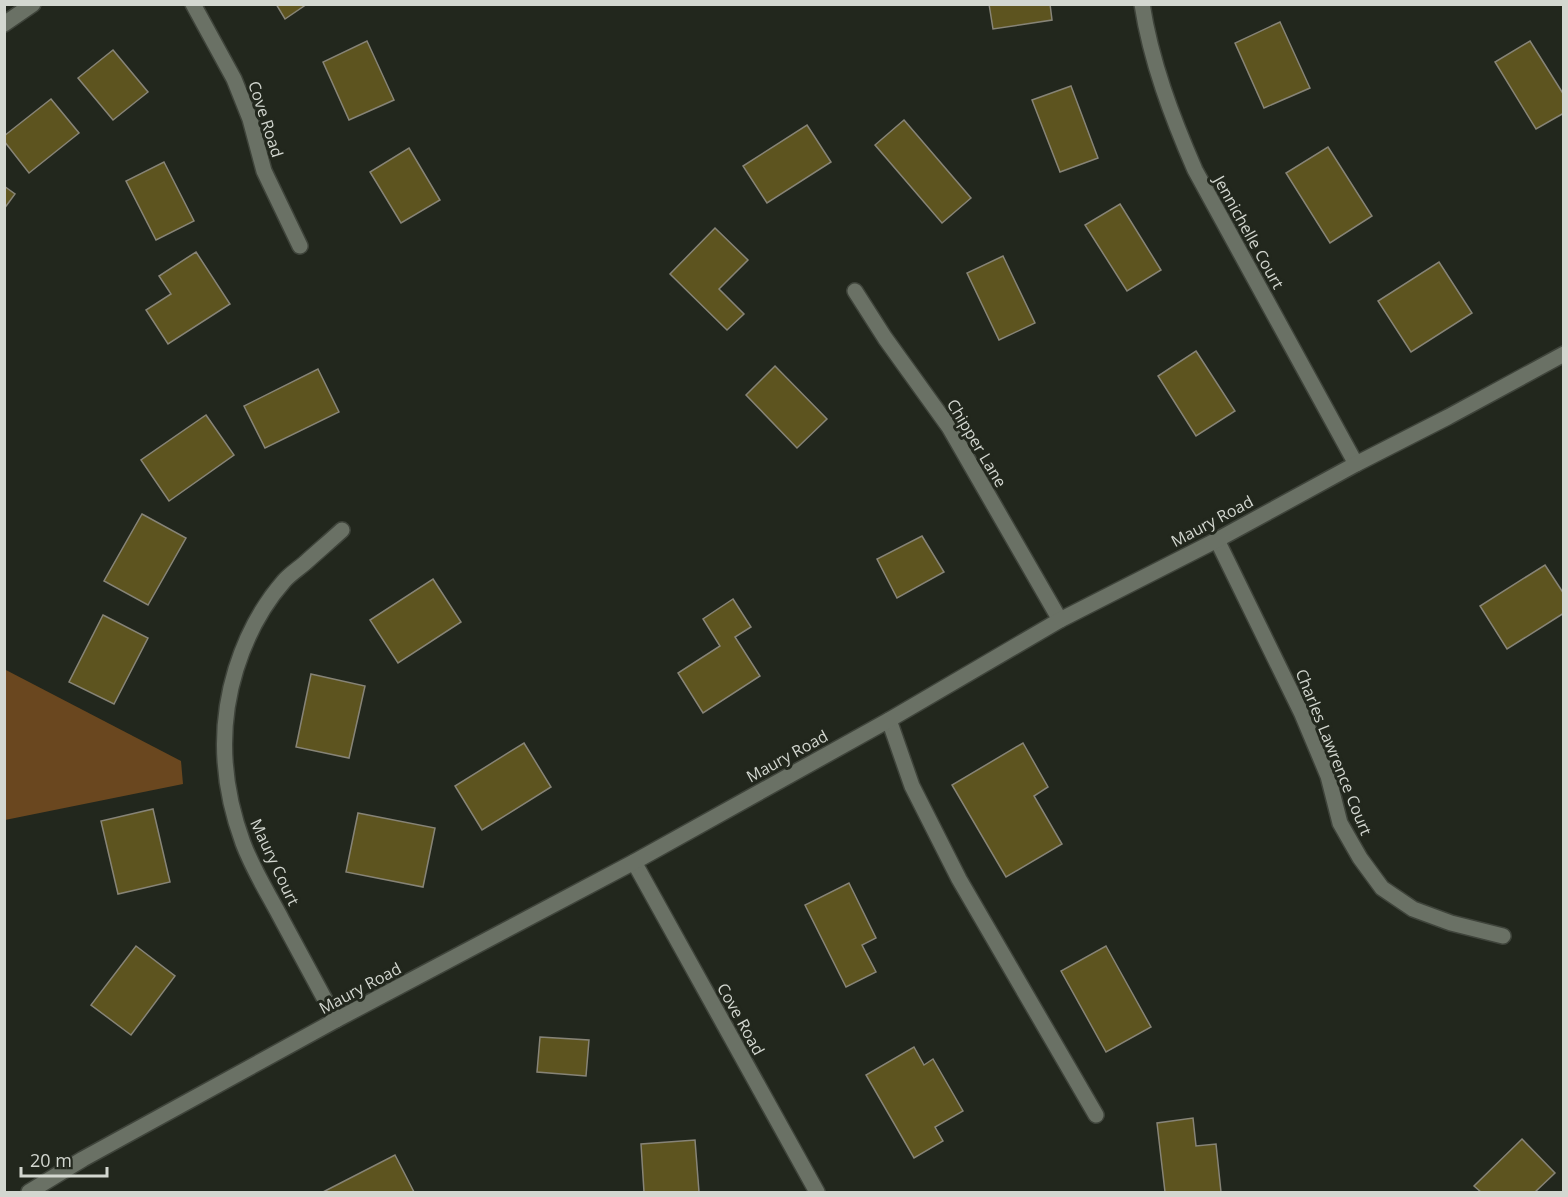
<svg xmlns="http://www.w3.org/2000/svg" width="1568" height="1197" font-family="'Open Sans',sans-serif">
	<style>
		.forest { fill: #6a471f }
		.building { fill: #5d541f; stroke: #878477; stroke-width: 1.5 }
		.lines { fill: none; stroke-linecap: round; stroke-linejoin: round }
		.minor-casing { stroke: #3f443b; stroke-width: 18 }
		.minor { stroke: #6a7165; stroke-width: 15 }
		.labels { text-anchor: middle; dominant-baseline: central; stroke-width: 6; stroke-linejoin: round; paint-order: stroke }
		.street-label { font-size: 16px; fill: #d3d7d0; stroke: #22271d }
	</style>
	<rect width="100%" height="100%" fill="#22271d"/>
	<polygon class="forest" points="4,669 181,761 183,784 5,820"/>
	<g class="building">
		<polygon points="276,4 307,4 285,19"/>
		<polygon points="989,4 1050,4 1052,20 993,29"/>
		<polygon points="1280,22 1310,88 1264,108 1235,43"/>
		<polygon points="367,41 394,100 349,120 323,62"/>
		<polygon points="1530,41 1564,95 1564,113 1536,129 1495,62"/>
		<polygon points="113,50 148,92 113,120 78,78"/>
		<polygon points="1071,86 1098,158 1060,172 1032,100"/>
		<polygon points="51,99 79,133 29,173 4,141 4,136"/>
		<polygon points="904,120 971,198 942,223 875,145"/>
		<polygon points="807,125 831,162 767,203 743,166"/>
		<polygon points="1328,147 1372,216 1330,243 1286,173"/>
		<polygon points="409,148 440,200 401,223 370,172"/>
		<polygon points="164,162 194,221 156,240 126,181"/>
		<polygon points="4,186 15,194 4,209"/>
		<polygon points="1120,204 1161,270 1127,291 1085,225"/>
		<polygon points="715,228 748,260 719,289 744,314 727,330 670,274"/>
		<polygon points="196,252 230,304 168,344 146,310 171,294 159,276"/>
		<polygon points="1003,256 1035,323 999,340 967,273"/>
		<polygon points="1439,262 1472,313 1411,352 1378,301"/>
		<polygon points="1196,351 1235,411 1196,436 1158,376"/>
		<polygon points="775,366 827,419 797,448 746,395"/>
		<polygon points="318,369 339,412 265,448 244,406"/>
		<polygon points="206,415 234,455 169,501 141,460"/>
		<polygon points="142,514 186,538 148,605 104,581"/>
		<polygon points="922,536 944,572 897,598 877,559"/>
		<polygon points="1545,565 1564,594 1564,613 1507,649 1480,606"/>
		<polygon points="433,579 461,622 398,663 370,620"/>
		<polygon points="733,599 751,627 735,637 760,676 703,713 678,673 720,646 703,619"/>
		<polygon points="103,615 148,638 114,704 69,682"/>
		<polygon points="311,674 365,686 349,758 296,747"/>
		<polygon points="524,743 551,787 482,830 455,786"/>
		<polygon points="1023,743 1048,787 1034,796 1062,844 1006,877 952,785"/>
		<polygon points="153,809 170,882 118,894 101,821"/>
		<polygon points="358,813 435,828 423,887 346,872"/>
		<polygon points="849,883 876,938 862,945 876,972 846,987 805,905"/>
		<polygon points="136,946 175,976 131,1035 91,1005"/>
		<polygon points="1106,946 1151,1027 1106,1052 1061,971"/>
		<polygon points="540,1037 589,1040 586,1076 537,1072"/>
		<polygon points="914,1047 924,1065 933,1059 963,1111 935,1127 943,1141 914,1158 866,1075"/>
		<polygon points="1193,1118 1196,1146 1216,1144 1221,1192 1165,1192 1157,1123"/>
		<polygon points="1522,1139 1555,1173 1535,1192 1481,1192 1474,1186"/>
		<polygon points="695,1140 699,1192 644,1192 641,1144"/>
		<polygon points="395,1155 414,1192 323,1192"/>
	</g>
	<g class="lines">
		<defs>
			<g id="minor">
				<polyline points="193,4 234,79 250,119 264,171 300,246"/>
				<path d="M1142 4C1151 62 1172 117 1195 170L1356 464"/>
				<polyline points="4,24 33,4"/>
				<polyline points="855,291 885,338 949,427 1060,620"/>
				<polyline points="1217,540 1302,714 1328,776 1340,823 1360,858 1382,888 1413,909 1451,923 1503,936"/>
				<polyline points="889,720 912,786 959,879 1096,1115"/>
				<polyline points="634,862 817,1192"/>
				<path d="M336 1020C318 987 300 953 282 920 269 895 253 870 243 843 222 786 218 727 236 669 246 637 262 606 284 581 290 574 298 569 305 563 317 552 330 541 342 530"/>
				<polyline points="29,1192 83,1159 336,1020 634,862 889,720 1060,620 1217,540 1356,464 1448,417 1564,354"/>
			</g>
		</defs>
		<use href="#minor" class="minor-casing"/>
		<use href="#minor" class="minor"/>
	</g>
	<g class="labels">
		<g class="street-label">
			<text transform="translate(266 119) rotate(72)">Cove Road</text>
			<text transform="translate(1249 232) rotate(61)">Jennichelle Court</text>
			<text transform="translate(977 443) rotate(59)">Chipper Lane</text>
			<text transform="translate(1212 521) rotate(-28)">Maury Road</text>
			<text transform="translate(1334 752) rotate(68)">Charles Lawrence Court</text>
			<text transform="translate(787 756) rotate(-29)">Maury Road</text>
			<text transform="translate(275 862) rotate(65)">Maury Court</text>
			<text transform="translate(360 988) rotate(-28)">Maury Road</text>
			<text transform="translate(741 1019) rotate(61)">Cove Road</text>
		</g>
	</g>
	<rect width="1568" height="1197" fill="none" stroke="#d3d7d0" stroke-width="12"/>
	<path d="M21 1167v9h86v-9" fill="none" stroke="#d3d7d0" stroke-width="3"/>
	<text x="30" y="1167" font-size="18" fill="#d3d7d0" stroke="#22271d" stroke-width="4.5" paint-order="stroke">20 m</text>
</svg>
